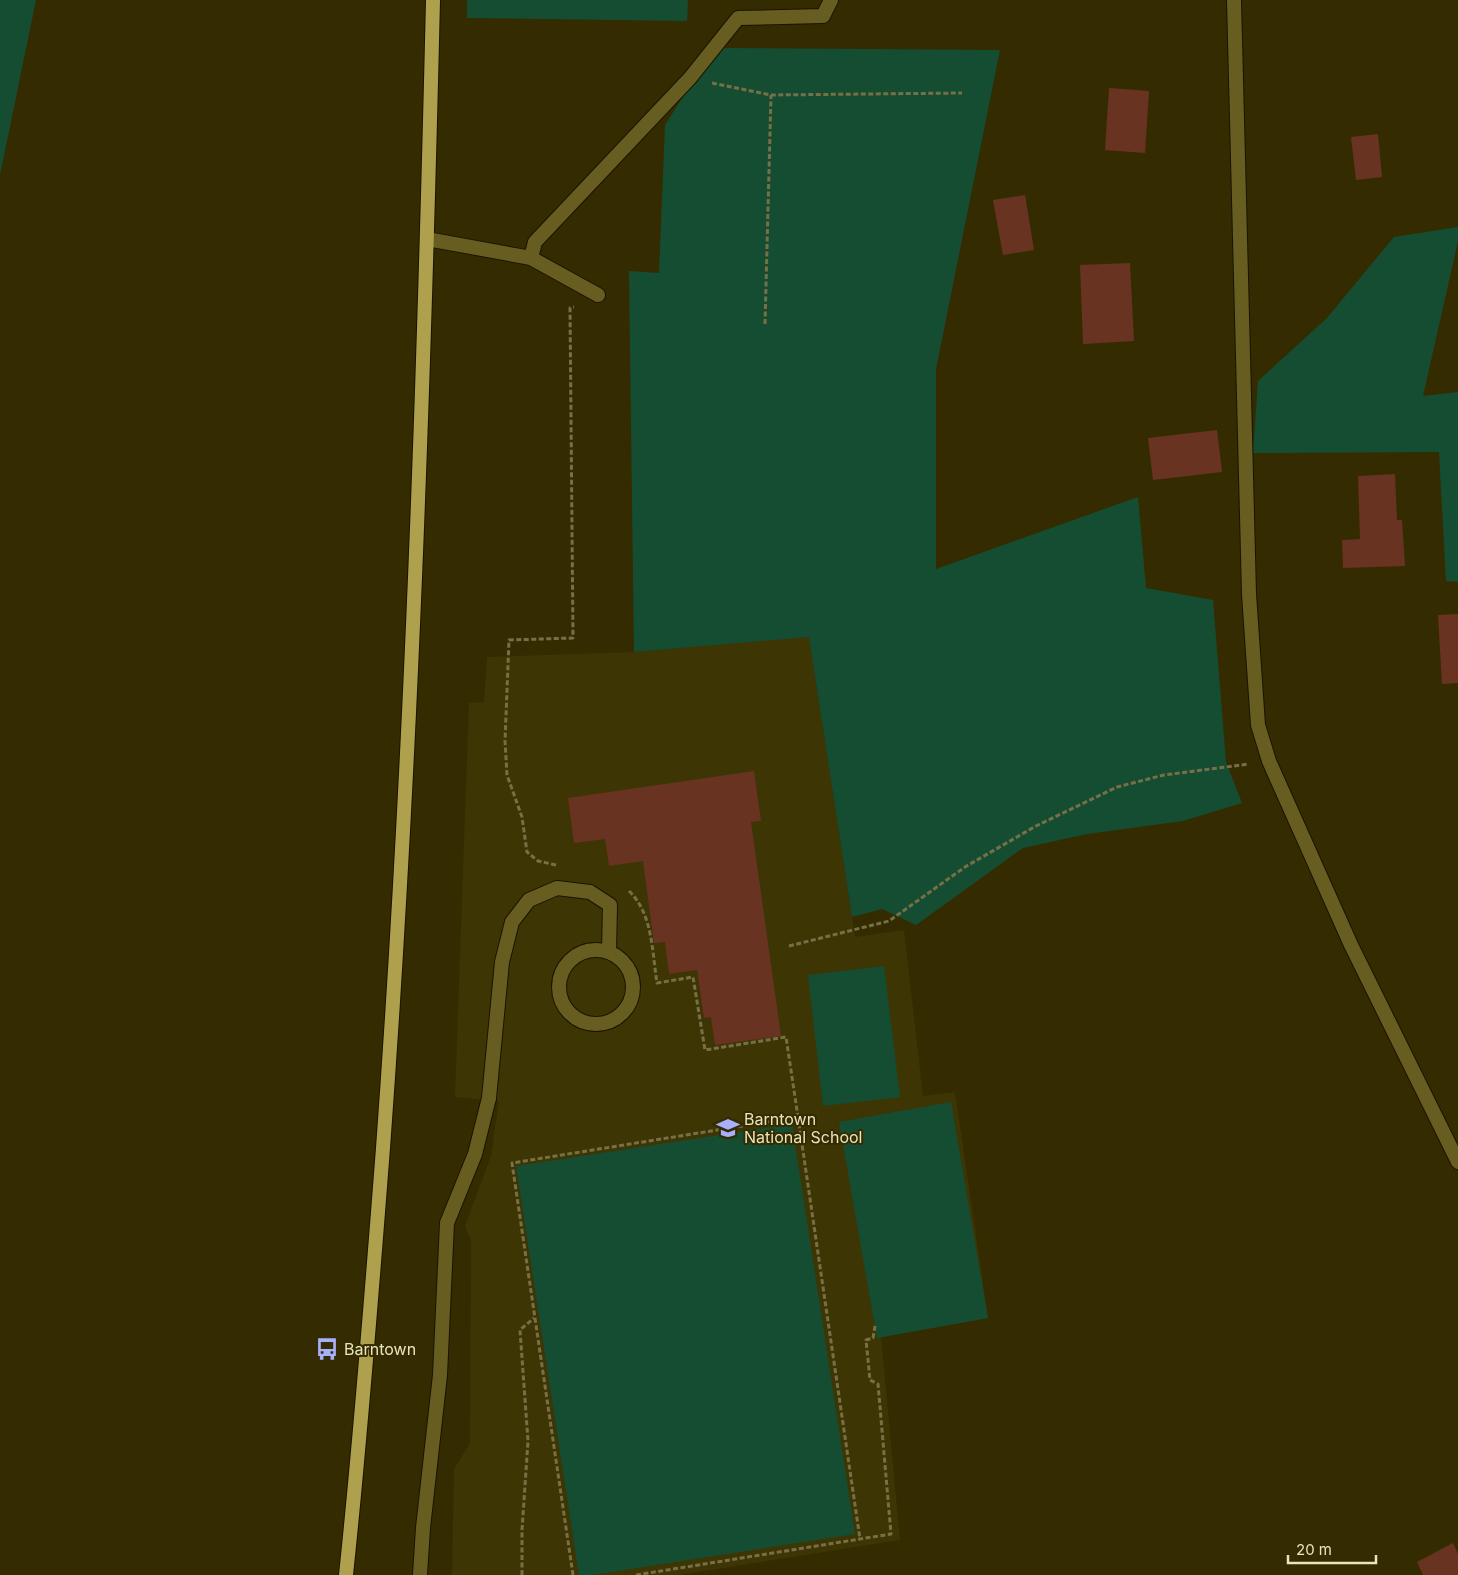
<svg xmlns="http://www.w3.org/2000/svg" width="1458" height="1575" font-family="Inter,sans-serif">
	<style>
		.built { fill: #3e3504 }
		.green { fill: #154d32 }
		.building { fill: #693322 }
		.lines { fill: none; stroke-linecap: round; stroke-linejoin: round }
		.service-casing { stroke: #191400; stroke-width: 16 }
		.minor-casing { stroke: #191400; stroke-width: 16 }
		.tertiary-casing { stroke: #191400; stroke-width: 16 }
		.trunk-casing { stroke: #191400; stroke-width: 16 }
		.path { stroke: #777046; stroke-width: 3; stroke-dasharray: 5 2.5; stroke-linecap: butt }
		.service { stroke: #685d21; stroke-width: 14 }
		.minor { stroke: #685d21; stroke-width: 14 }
		.tertiary { stroke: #685d21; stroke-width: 14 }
		.trunk { stroke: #afa04d; stroke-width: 14 }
		.labels { text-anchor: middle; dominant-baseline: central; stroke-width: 4; stroke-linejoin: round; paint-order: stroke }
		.poi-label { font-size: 16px; fill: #eae3bd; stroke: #342c00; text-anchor: start }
	</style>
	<rect width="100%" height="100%" fill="#342c00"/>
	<polygon class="built" points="809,636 855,937 904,930 923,1096 955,1092 988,1318 881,1337 900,1540 679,1575 452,1575 454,1469 470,1443 471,1240 465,1226 491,1156 499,1101 455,1097 469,703 484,702 487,657 634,652"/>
	<g class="green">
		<polygon points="0,0 36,0 0,175"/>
		<polygon points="467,0 688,0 687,21 467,18"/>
		<polygon points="714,48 1000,50 936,369 936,569 1138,497 1146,588 1213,600 1226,762 1242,803 1183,821 1087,834 1023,848 916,925 882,909 852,917 809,637 634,652 629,271 659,273 665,125"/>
		<polygon points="1458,227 1458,241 1423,396 1458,392 1458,582 1446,581 1439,452 1253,453 1258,381 1327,318 1394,237"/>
		<polygon points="884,966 900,1097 823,1106 808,975"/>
		<polygon points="951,1102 988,1318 877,1338 839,1122"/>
		<polygon points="792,1124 855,1534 592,1575 579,1575 516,1166"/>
	</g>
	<g class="building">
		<polygon points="1109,88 1149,91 1145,153 1105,150"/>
		<polygon points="1378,134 1382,177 1356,180 1351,137"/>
		<polygon points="1025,195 1034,250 1003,255 993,200"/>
		<polygon points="1130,263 1134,341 1083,344 1080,265"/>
		<polygon points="1217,430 1222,472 1153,480 1148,438"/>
		<polygon points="1395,474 1397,520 1402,520 1405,566 1343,568 1342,540 1360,539 1358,476"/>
		<polygon points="1458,614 1458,683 1442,684 1438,615"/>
		<polygon points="754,771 761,821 751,822 781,1036 715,1045 711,1017 704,1018 697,970 669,974 665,942 654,943 643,861 609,866 605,839 574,843 568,798"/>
		<polygon points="1453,1543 1458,1554 1458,1575 1423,1575 1417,1562"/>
	</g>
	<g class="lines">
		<defs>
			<g id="service">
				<polyline points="427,239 531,258 535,242 690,78 738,18 823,16 831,0"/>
				<polyline points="531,258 598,295"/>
				<circle cx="596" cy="987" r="37"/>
				<polyline points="489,1098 502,962 512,922 529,900 557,888 590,892 610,905 609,951"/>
			</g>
			<polyline id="minor" points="420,1575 423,1528 440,1375 447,1223 475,1154 489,1098"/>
			<polyline id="tertiary" points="1234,0 1249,594 1258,725 1269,761 1351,945 1458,1162"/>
			<path id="trunk" d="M346 1575C361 1433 372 1291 383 1148 411 766 424 383 433 0"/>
		</defs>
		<use href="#service" class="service-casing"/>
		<use href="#minor" class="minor-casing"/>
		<use href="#tertiary" class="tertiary-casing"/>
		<use href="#trunk" class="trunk-casing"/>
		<g class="path">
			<polyline points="712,83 771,95 962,93"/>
			<polyline points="765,324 771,95"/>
			<polyline points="556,865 538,861 527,852 522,817 507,775 505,741 509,640 573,638 570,308 574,307"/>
			<path d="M629 891C653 914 652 952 657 983L693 977 705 1050 786 1037 798 1117"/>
			<polyline points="789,946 889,921 965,867 1036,826 1117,787 1164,775 1249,764"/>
			<polyline points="522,1575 522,1530 528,1441 520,1330 534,1318"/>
			<polyline points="573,1575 512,1163 798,1117 860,1539"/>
			<polyline points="636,1575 891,1534 878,1384 870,1380 866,1340 873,1338 875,1326"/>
		</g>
		<use href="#service" class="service"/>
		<use href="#minor" class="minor"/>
		<use href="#tertiary" class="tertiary"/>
		<use href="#trunk" class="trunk"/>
	</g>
	<defs>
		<symbol id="school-bare" viewBox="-9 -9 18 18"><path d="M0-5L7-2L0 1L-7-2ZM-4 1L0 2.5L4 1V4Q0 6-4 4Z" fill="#a8b0fc" stroke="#342c00" stroke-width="2.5" paint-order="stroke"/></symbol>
		<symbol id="bus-bare" viewBox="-9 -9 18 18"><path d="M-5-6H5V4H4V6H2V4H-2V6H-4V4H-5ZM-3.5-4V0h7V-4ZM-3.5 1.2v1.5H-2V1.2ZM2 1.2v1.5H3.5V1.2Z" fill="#a8b0fc" stroke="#342c00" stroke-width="2.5" paint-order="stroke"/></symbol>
	</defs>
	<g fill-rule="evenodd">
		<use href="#school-bare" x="712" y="1112" width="32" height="32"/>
		<use href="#bus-bare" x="311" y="1333" width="32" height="32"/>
	</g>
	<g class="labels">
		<g class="poi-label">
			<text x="744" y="1119">Barntown<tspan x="744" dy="18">National School</tspan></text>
			<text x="344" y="1349">Barntown</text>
		</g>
	</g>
	<path d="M1288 1555v8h88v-8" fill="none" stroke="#eae3bd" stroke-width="2.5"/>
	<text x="1296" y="1555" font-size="15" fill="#eae3bd" stroke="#342c00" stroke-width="4" paint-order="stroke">20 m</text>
</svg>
